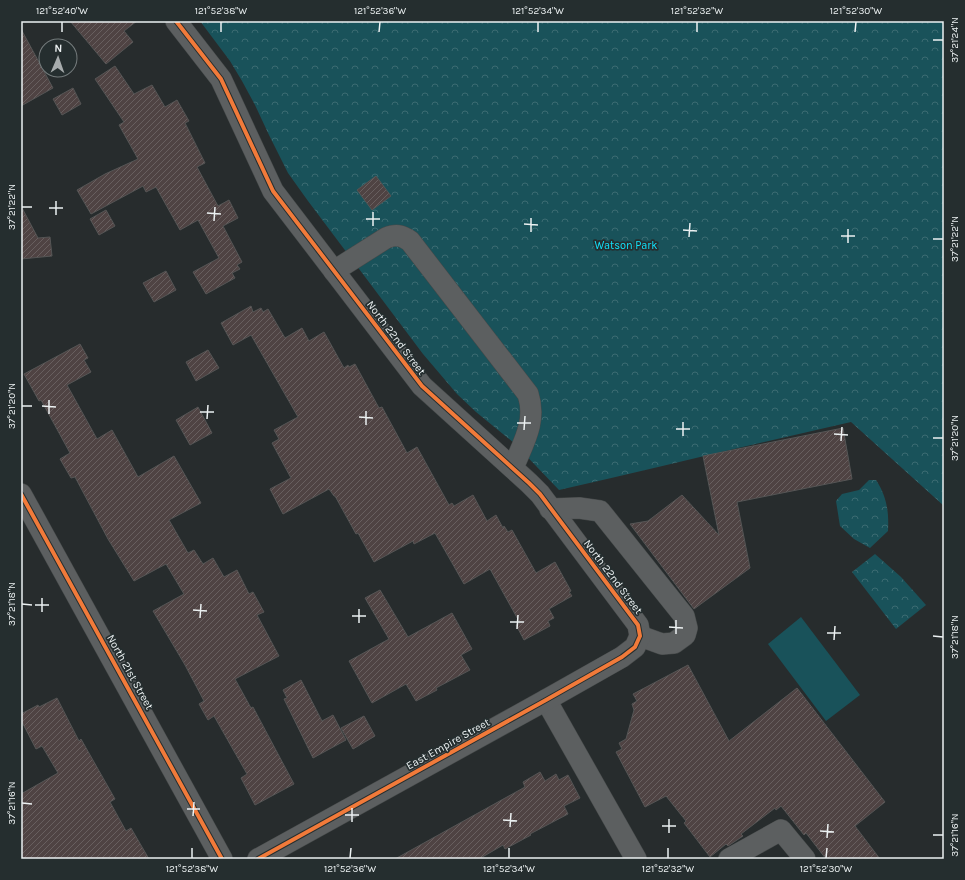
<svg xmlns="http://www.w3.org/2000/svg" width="965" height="880" font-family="Karla,sans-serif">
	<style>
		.green { fill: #19525a }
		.park { fill: url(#park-crowns) }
		.building { fill: url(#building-hatch); stroke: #555 }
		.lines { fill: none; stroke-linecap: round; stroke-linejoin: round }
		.minor-casing { stroke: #454949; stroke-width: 22 }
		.minor { stroke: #5c5f60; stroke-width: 21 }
		.cycleway-casing { stroke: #252e2f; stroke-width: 6 }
		.cycleway { stroke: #f17a3a; stroke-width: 4 }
		.ticks { fill: none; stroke: #ecf1f2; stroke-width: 1.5 }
		.labels { text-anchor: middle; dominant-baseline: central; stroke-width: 3.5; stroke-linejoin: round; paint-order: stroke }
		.park-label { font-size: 11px; fill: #10e4fd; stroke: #252e2f }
		.street-label { font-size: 11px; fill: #ecf1f2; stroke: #252e2f }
		.neatline { fill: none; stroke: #ecf1f2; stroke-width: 1.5 }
		.ticks-label { font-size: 10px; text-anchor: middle; fill: #ecf1f2 }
	</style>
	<defs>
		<pattern id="park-crowns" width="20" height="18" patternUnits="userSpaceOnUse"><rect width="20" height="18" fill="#19525a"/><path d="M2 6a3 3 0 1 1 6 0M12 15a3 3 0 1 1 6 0" fill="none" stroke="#3b6b72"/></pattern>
		<pattern id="building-hatch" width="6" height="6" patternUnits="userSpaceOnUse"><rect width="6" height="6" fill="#4f4343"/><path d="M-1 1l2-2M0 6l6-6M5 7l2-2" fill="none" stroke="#685f5f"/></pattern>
	</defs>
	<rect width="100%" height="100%" fill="#272c2d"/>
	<polygon class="green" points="801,617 860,695 826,721 768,644"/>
	<g class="park">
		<path d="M200 21H944V506L851 422C753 444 656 468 559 490L514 443 476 412 457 394 423 354 308 201 288 173 269 135 255 105 242 81 230 61Z"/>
		<path d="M869 480H876C887 497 889 512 888 531L870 548 854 539 840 526 836 501 842 494 859 490Z"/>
		<polygon points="875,554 901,577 926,605 896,629 852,572"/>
	</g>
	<g class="building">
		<polygon points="70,21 137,21 124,31 133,42 106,64"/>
		<polygon points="21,29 53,88 21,106"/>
		<polygon points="115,66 134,94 152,85 165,107 177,100 189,121 185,123 205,163 197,167 218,206 229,200 238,218 223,226 242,262 237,265 240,269 232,273 235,278 206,294 193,272 219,258 198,220 180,230 156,187 146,192 143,186 91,214 77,190 105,174 138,159 119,125 124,122 95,79"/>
		<polygon points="73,88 81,104 62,115 53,99"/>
		<polygon points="376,176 391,196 372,210 357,190"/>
		<polygon points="21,206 38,238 50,237 52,256 21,259"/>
		<polygon points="106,210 115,226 99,235 90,219"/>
		<polygon points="166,271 176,290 154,302 143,283"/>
		<polygon points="251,306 253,312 261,308 263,312 268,309 285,338 302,328 309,341 324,332 344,368 348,365 349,367 355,364 379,408 382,407 407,453 417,447 449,505 452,503 454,506 473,495 487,521 496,515 503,528 504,526 508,532 512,530 536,573 555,562 571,591 569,592 572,596 549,609 554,618 548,621 550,626 524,640 516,625 520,623 490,569 464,584 435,533 414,544 413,541 374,562 358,533 356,534 335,496 334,496 329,489 283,514 270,489 291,478 272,443 279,439 274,430 298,417 251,335 233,345 221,323"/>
		<polygon points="80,344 88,358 84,360 91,372 67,385 97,439 112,430 138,477 174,456 201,503 169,520 188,553 194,550 203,564 213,558 224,577 237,570 249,594 253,592 264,612 257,615 279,656 235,679 251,708 253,707 294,784 255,805 241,778 247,774 214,716 208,720 199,704 204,701 185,665 153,611 184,594 166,564 134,581 108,539 75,477 71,478 60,459 70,453 41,400 39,401 24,374"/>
		<polygon points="208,350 219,368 196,381 186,362"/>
		<polygon points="198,407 212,433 190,445 176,420"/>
		<polygon points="843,428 852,479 737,502 750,568 694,609 630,524 648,521 682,495 719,535 703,456"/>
		<polygon points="380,590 408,637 452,613 472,649 461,655 470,670 436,688 437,690 416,701 406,684 372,703 349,661 389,639 365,598"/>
		<polygon points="688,665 729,741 797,688 885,802 855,826 880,859 826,859 806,833 804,835 781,806 776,810 775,808 741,834 743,836 728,846 726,844 710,857 684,823 686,821 666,796 645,807 616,752 622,749 619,743 626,739 634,710 632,704 637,701 633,694"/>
		<polygon points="301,680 322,721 333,715 346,740 313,758 284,699 287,698 283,690"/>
		<polygon points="57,698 79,741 81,739 115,799 110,802 126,831 131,828 149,859 21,859 21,794 58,773 42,746 36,749 21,720 21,714 38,705 39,707"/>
		<polygon points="364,716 375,736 353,749 341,728"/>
		<polygon points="540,772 545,781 556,774 559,780 568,775 580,798 564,806 568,814 530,834 531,835 505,849 503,845 479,859 395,859 525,787 523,782"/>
	</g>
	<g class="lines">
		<defs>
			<g id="minor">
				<polyline points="176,21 221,79 273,191 422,386 529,483 540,494 638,625 640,636"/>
				<path d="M334 271 386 238C396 234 401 235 410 241L528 394C537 422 523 443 513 468"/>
				<polyline points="21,494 222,859"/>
				<polyline points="550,509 579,508 600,511 684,616 687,628 685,635 674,643 662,644 640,636"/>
				<polyline points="546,700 636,859"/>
				<polyline points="258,859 546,700 622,657 635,647 640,636"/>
				<polyline points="729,859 781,830 805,859"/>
			</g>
		</defs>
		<use href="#minor" class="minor-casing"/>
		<use href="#minor" class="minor"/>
		<defs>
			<g id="cycleway">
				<polyline points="176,21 221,79 273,191 422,386 529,483 540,494 638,625 640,636 635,647 622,657 546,700 258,859"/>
				<polyline points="21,494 222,859"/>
			</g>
		</defs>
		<use href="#cycleway" class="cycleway-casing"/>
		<use href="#cycleway" class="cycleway"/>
	</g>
	<path class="ticks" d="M62 32V22M221 32V22M379 32 380 22M538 32V22M697 32V22M855 32 856 22M933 40H943M22 207H32M49 208H63M207 213 221 214M56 215V201M366 219H380M214 221 215 207M524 224 538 225M373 226V212M683 230 697 231M531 232V218M841 236H855M689 237 690 223M933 239H943M848 243V229M22 406H32M42 406 56 407M200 412H214M49 414V400M359 417 373 418M207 419 208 405M517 423H531M366 425V411M676 429H690M524 430 525 416M834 434 848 435M683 436V422M933 438H943M841 441 842 427M22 604 32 605M35 605H49M193 610 207 611M42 612V598M352 616H366M200 618 201 604M510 622H524M359 623V609M669 627 683 628M517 629 518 615M827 633H841M676 634V620M933 636 943 637M834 640 835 626M22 803 32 804M187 809H200M345 815H359M193 816 194 802M503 820 517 821M352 822V808M662 826H676M510 827 511 813M820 831 834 832M669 833V819M933 835H943M827 838 828 824M192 858V848M350 858 351 848M509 858V848M668 858V848M826 858 827 848"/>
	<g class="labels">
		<g class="park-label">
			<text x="626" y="245">Watson Park</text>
		</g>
		<g class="street-label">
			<text transform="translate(396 338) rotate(53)">North 22nd Street</text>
			<text transform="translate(613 577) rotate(53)">North 22nd Street</text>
			<text transform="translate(130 672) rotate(61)">North 21st Street</text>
			<text transform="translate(448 744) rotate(-29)">East Empire Street</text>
		</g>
	</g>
	<rect width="965" height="880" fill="none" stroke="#252e2f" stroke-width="44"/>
	<g transform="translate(58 58) rotate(2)"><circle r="19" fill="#252e2f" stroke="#757c7d"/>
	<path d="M0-3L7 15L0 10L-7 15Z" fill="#a7acad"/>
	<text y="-6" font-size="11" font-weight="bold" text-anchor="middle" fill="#ecf1f2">N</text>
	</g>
	<rect x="22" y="22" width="921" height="836" class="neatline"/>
	<g class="ticks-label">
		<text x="62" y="14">121°52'40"W</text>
		<text x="221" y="14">121°52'38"W</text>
		<text x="380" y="14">121°52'36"W</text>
		<text x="538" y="14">121°52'34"W</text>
		<text x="697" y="14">121°52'32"W</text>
		<text x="856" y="14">121°52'30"W</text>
		<text transform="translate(954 40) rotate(-90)" y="4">37°21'24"N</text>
		<text transform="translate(11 207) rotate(-90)" y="4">37°21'22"N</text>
		<text transform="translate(954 239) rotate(-90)" y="4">37°21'22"N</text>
		<text transform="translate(11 406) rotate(-90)" y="4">37°21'20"N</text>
		<text transform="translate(954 438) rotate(-90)" y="4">37°21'20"N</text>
		<text transform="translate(11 604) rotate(-90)" y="4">37°21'18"N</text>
		<text transform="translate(954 637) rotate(-90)" y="4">37°21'18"N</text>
		<text transform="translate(11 803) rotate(-90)" y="4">37°21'16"N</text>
		<text transform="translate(954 835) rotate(-90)" y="4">37°21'16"N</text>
		<text x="192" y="872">121°52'38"W</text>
		<text x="350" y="872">121°52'36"W</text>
		<text x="509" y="872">121°52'34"W</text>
		<text x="668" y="872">121°52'32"W</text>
		<text x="826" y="872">121°52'30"W</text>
	</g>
</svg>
